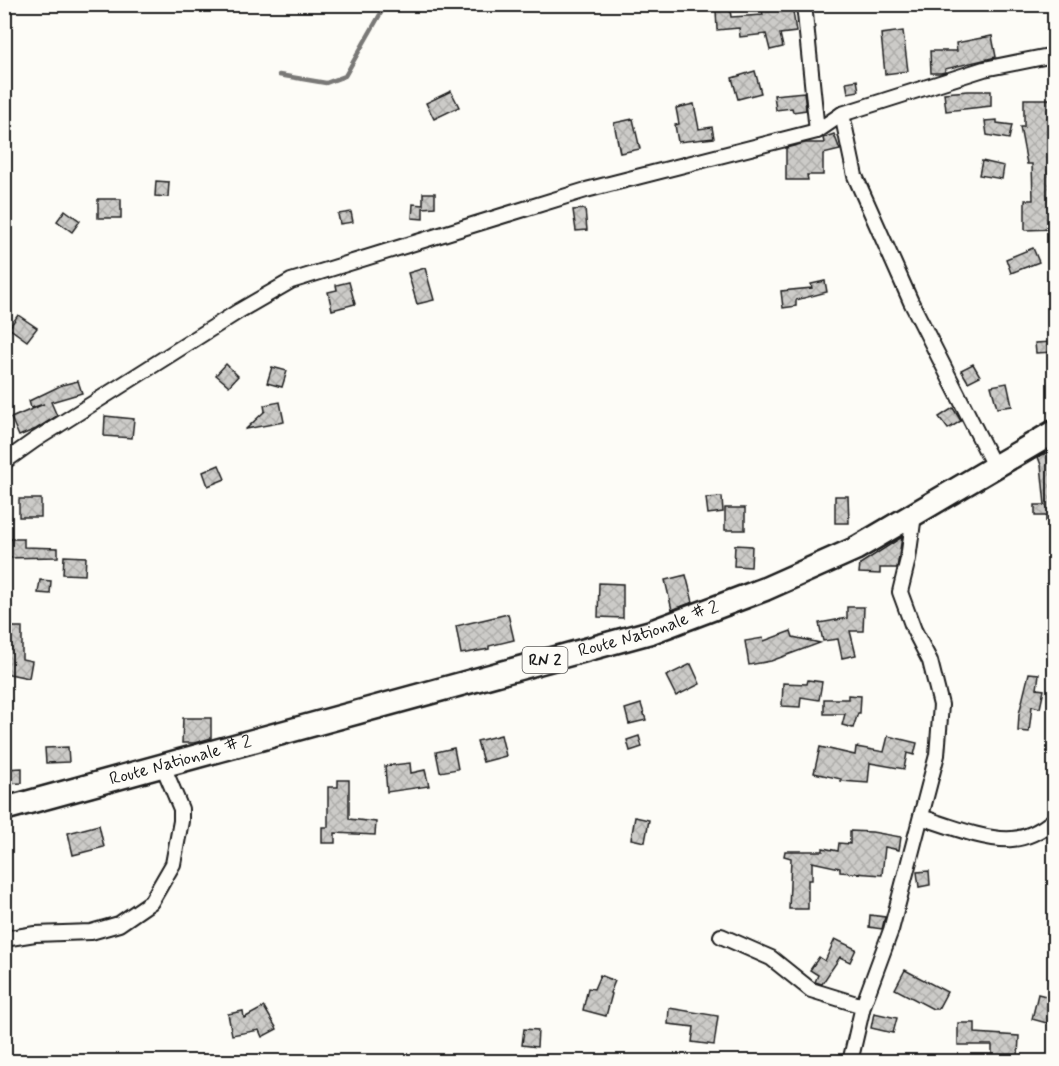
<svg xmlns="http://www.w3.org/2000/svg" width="1059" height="1066" font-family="Mynerve,sans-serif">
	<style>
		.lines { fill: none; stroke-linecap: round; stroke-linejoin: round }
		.stream { stroke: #797876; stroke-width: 4.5 }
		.building { fill: url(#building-cross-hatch); stroke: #1c1c1c; stroke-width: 1.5 }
		.street-casing { stroke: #1c1c1c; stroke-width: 18 }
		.primary-casing { stroke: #1c1c1c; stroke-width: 27 }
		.street { stroke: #fdfcf7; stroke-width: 14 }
		.primary { stroke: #fdfcf7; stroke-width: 22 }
		.labels { text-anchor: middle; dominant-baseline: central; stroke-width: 4.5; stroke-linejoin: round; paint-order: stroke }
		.shield { fill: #fdfcf7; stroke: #605f5e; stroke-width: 1.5 }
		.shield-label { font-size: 16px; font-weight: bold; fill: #1c1c1c }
		.street-label { font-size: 18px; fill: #1c1c1c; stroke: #fdfcf7 }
	</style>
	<defs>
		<pattern id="building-cross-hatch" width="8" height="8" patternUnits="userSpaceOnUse" patternTransform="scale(1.5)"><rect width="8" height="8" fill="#cccbc8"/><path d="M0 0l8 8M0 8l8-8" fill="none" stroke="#afaeab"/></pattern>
	</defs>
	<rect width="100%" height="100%" fill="#fdfcf7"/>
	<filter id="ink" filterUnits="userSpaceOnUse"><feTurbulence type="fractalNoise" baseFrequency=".0167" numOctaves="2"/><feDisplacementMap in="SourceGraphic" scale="12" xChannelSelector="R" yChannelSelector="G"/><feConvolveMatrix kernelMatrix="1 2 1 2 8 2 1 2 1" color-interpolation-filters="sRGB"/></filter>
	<g filter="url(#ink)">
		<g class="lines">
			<polyline class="stream" points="279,75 326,83 345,76 386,4"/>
		</g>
		<g class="building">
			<polygon points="761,4 792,4 796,32 780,34 783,47 770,50 766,34 740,37 739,28 717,30 716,10 730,9 731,17 763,15"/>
			<polygon points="903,31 908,71 885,74 881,34"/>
			<polygon points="992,36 996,57 945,69 945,72 941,73 931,73 930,51 957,51 956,43"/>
			<polygon points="755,71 761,93 738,99 732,78"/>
			<polygon points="857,80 859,91 848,93 846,82"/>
			<polygon points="451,91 459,107 434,119 426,103"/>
			<polygon points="968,91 991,91 991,106 946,111 944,93"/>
			<polygon points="804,92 806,110 793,112 792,108 776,110 774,95"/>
			<polygon points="1024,99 1054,99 1054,131 1049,131 1054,162 1054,229 1025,230 1025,200 1033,200 1032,164 1027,164 1020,127 1024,127"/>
			<polygon points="694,104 699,129 712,127 714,138 678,142 675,125 679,124 676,108"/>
			<polygon points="633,119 640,149 620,153 614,123"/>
			<polygon points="997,120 997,123 1012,125 1009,139 987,135 985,121"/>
			<polygon points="834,134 840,150 823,154 823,175 807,175 808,180 786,180 786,148 805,143 824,143 823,138"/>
			<polygon points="982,161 1004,166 1002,179 979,175"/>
			<polygon points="156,181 169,182 168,197 155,196"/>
			<polygon points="423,193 435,193 435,207 423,208 423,219 412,218 413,204 423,205"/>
			<rect x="98" y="199" width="23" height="19"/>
			<polygon points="585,209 587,230 576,231 573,210"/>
			<polygon points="65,210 80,221 72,232 57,221"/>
			<polygon points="351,212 353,222 340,224 338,214"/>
			<polygon points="1033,248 1039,262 1011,273 1006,259"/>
			<polygon points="425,268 434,300 417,304 408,273"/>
			<polygon points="825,281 827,292 796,300 796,306 783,308 781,291 812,288 811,284"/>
			<polygon points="349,282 355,304 332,310 328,292 337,290 336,285"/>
			<polygon points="18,315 37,328 27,341 9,328"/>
			<polygon points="1053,342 1053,352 1036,353 1035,343"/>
			<polygon points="226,364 238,376 229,386 216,375"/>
			<polygon points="973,364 980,376 968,382 961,370"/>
			<polygon points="272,367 287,371 282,387 267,383"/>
			<polygon points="78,381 82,393 51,402 57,416 36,429 19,436 11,418 44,404 31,408 29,401 62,385"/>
			<polygon points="1007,383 1012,406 997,408 991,386"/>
			<polygon points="280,402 284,422 246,429 265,411 264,405"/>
			<polygon points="953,408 961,421 948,429 939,417"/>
			<polygon points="105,416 134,419 132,438 104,436"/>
			<polygon points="1054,449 1054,522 1046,522 1046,516 1035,516 1035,505 1045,505 1041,465 1038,457"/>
			<polygon points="219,465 225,479 208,486 203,472"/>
			<polygon points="835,496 848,496 849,523 835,523"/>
			<polygon points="722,497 723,512 708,514 706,498"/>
			<rect x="19" y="499" width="22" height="18"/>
			<rect x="725" y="508" width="20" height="22"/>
			<polygon points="902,537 897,568 880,568 880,574 859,573 860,564"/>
			<polygon points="4,539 24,539 24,547 58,548 58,557 4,558"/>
			<polygon points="735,545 752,546 751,567 734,566"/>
			<polygon points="64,556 86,557 85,575 63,574"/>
			<polygon points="686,575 693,602 672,610 665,580"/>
			<polygon points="40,580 51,581 50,594 38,593"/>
			<polygon points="599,583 623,584 623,618 598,617"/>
			<polygon points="847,607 864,607 863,631 850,631 856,655 842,658 838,639 823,641 819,623 847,618"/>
			<polygon points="508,614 514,640 489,646 489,649 461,654 456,626"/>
			<polygon points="4,627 22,627 22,659 32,661 29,678 4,673 8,651 4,651"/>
			<polygon points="791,631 793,637 820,643 771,661 749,665 745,641 763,638 764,641"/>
			<polygon points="691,664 700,684 676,696 666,676"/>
			<polygon points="1029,673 1039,674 1037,689 1044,690 1040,708 1032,706 1029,732 1018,731 1019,714"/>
			<polygon points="808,680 822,682 819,700 801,697 800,707 782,706 783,683 807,684"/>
			<polygon points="848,695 861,696 860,713 858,713 853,728 842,725 845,714 824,714 824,699 848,699"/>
			<polygon points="641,704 646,720 629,724 625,709"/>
			<polygon points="183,718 211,718 211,738 194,743 182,743"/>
			<polygon points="501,735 506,756 483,762 477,741"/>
			<polygon points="639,736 642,747 630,751 627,740"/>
			<polygon points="888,736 917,743 914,755 907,753 904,769 870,763 868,783 841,781 841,779 814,773 820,747 855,755 856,747 884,752"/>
			<polygon points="68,747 69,762 46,763 45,748"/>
			<polygon points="454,748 458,769 440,772 436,752"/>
			<polygon points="410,763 411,773 425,770 429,786 387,792 385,766"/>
			<polygon points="22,768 22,783 4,784 4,769"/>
			<polygon points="338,780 349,780 349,819 376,822 375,835 335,833 335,843 322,843 322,827 328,827 328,787 338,787"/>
			<polygon points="635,817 649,820 645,842 631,839"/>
			<polygon points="99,825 104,847 73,855 68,833"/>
			<polygon points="850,831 872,832 901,837 899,850 885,847 882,875 840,872 840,868 812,862 812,880 808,880 808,909 789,909 791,858 784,856 785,851 823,851 823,848 838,851 839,843 850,844"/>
			<polygon points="929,871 930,885 919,887 917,872"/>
			<polygon points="870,915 885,917 882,929 869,927"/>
			<polygon points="835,939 856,949 850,962 840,957 822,984 815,982 818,975 810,970 819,957 825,961"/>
			<polygon points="905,970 947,992 938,1009 933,1009 895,989"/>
			<polygon points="600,975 615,981 610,993 612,994 606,1016 583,1010 588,988 594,989"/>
			<polygon points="1038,994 1054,998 1054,1025 1032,1019"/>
			<polygon points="264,1007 277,1029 262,1037 259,1030 232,1035 228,1014 243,1011 244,1018"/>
			<polygon points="669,1008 718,1016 714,1045 692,1042 694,1027 668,1024"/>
			<polygon points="874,1013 897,1018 893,1033 871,1028"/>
			<polygon points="958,1023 975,1023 975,1033 1019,1036 1018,1058 992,1056 992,1045 958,1045"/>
			<polygon points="524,1029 538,1030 537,1047 522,1045"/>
		</g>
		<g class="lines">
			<defs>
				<g id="street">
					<polyline points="804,4 817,131"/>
					<polyline points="842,114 855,176 911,302 995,468"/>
					<polyline points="4,462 35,440 239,311 291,281 586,190 817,131 842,114 984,69 1054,55"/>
					<path d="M921 817C946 825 986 841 1012 839 1027 838 1043 829 1054 820"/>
					<polyline points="721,936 771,958 811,990 863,1006"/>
					<polyline points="4,939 35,934 91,932 119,924 151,902 173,864 181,821 181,809 163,766"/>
					<polyline points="850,1062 863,1006 891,930 937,755 941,705 930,661 914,630 900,592 908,559 914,515"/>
				</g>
				<g id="primary">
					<path id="s1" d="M4 809 651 632 765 589 855 549 1054 432"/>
				</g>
			</defs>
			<use href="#street" class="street-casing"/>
			<use href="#primary" class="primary-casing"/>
			<use href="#street" class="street"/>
			<use href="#primary" class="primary"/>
		</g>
	</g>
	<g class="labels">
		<rect class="shield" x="522.5" y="647" width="45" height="26" rx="4.5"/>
		<g class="shield-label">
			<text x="545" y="660">RN 2</text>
		</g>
		<g class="street-label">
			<text stroke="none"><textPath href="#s1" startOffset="669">Route Nationale # 2</textPath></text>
			<text stroke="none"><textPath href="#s1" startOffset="183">Route Nationale # 2</textPath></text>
		</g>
	</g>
	<rect width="1059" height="1066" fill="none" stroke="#fdfcf7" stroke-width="24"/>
	<rect x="12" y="12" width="1035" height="1042" fill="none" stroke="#1c1c1c" stroke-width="2" filter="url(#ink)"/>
</svg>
